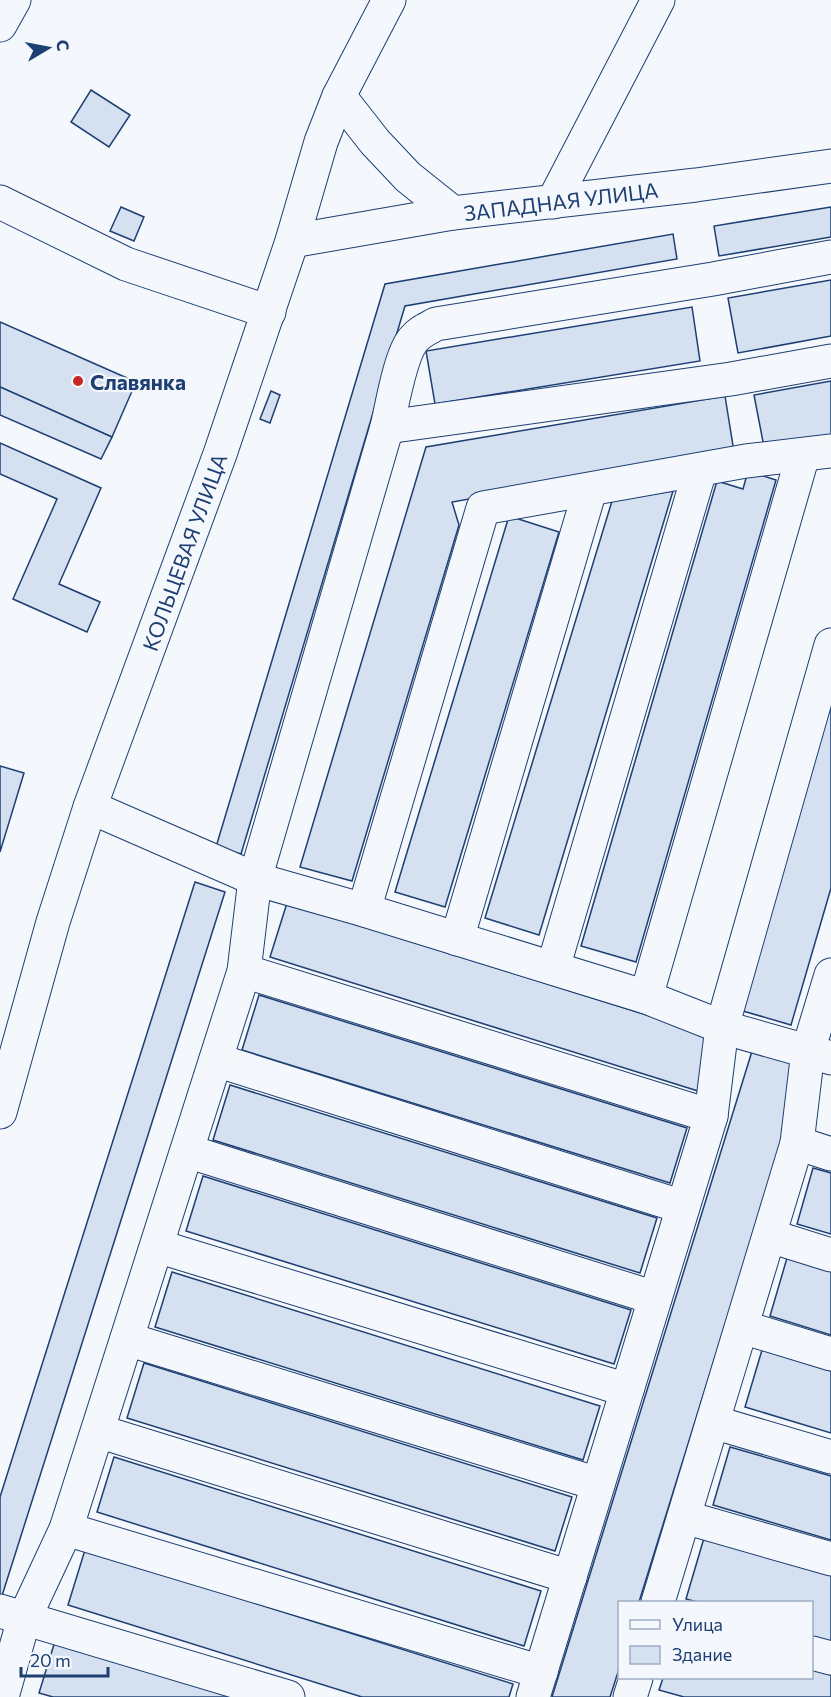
<svg xmlns="http://www.w3.org/2000/svg" width="831" height="1697" font-family="Commissioner,sans-serif">
	<style>
		.building { fill: #d5e0f0; stroke: #1d3f73; stroke-width: 1.5 }
		.lines { fill: none; stroke-linecap: round; stroke-linejoin: round }
		.minor-casing { stroke: #1d3f73; stroke-width: 35 }
		.minor { stroke: #f4f7fb; stroke-width: 33 }
		.poi-dot { fill: #c62828; stroke: #f4f7fb; stroke-width: 2 }
		.labels { text-anchor: middle; dominant-baseline: central; stroke-width: 4.5; stroke-linejoin: round; paint-order: stroke }
		.street-label { font-size: 21px; fill: #1d3f73; stroke: #f4f7fb }
		.poi-label { font-size: 21px; font-weight: bold; fill: #1d3f73; stroke: #f4f7fb; text-anchor: start }
	</style>
	<rect width="100%" height="100%" fill="#f4f7fb"/>
	<g class="building">
		<polygon points="91,90 130,115 109,147 71,122"/>
		<polygon points="121,207 144,217 134,241 110,231"/>
		<polygon points="831,207 831,237 719,256 714,226"/>
		<polygon points="673,234 677,259 405,306 241,854 216,847 385,284"/>
		<polygon points="831,280 831,336 738,353 728,298"/>
		<polygon points="692,307 700,361 435,404 426,351"/>
		<polygon points="0,322 136,382 112,437 0,387"/>
		<polygon points="831,381 831,435 764,447 754,395"/>
		<polygon points="0,387 112,437 101,459 0,415"/>
		<polygon points="271,391 280,395 270,423 260,419"/>
		<polygon points="725,396 734,452 452,502 459,525 352,881 300,867 426,447"/>
		<polygon points="0,443 101,488 59,584 100,602 87,632 13,599 57,499 0,474"/>
		<polygon points="748,471 776,480 636,962 581,946 717,481 743,489"/>
		<polygon points="673,491 539,935 485,918 612,501"/>
		<polygon points="509,516 559,532 445,907 395,892"/>
		<polygon points="831,682 831,888 791,1025 736,1009"/>
		<polygon points="0,766 24,773 0,852"/>
		<polygon points="195,882 225,892 0,1602 0,1497"/>
		<polygon points="287,903 714,1036 698,1091 270,957"/>
		<polygon points="259,995 687,1128 670,1183 242,1050"/>
		<polygon points="753,1048 806,1064 639,1602 620,1602 620,1666 610,1697 552,1697"/>
		<polygon points="230,1085 657,1218 640,1273 213,1140"/>
		<polygon points="813,1168 831,1173 831,1234 797,1224"/>
		<polygon points="203,1176 631,1310 614,1364 186,1231"/>
		<polygon points="787,1258 831,1271 831,1335 770,1316"/>
		<polygon points="172,1272 600,1406 583,1460 155,1327"/>
		<polygon points="762,1350 831,1371 831,1433 745,1407"/>
		<polygon points="144,1363 572,1497 555,1551 127,1418"/>
		<polygon points="730,1447 831,1476 831,1540 713,1505"/>
		<polygon points="114,1457 541,1591 524,1646 97,1512"/>
		<polygon points="704,1538 831,1574 831,1641 812,1636 812,1602 697,1602 686,1599"/>
		<polygon points="85,1550 513,1684 509,1697 362,1697 68,1605"/>
		<polygon points="56,1638 246,1697 53,1697 39,1693"/>
		<polygon points="812,1669 831,1675 831,1697 684,1697 659,1690 663,1678 812,1678"/>
	</g>
	<g class="lines">
		<defs>
			<g id="minor">
				<polyline points="0,25 14,0"/>
				<polyline points="339,96 375,142 408,177 453,213"/>
				<polyline points="0,202 126,264 269,312"/>
				<polyline points="553,202 658,0"/>
				<polyline points="292,241 453,213 696,185 831,166"/>
				<polyline points="387,427 731,379 831,361"/>
				<polyline points="90,807 255,879 364,910 646,997 722,1027 831,1058"/>
				<polyline points="364,910 483,508 746,461 831,451"/>
				<polyline points="457,939 590,490"/>
				<polyline points="553,968 700,470"/>
				<polyline points="244,971 711,1116"/>
				<polyline points="646,997 803,455"/>
				<polyline points="216,1060 683,1207"/>
				<polyline points="0,1112 53,922 90,807 220,454 292,241 321,142 339,96 389,0"/>
				<polyline points="797,1143 831,1154"/>
				<polyline points="187,1151 655,1298"/>
				<polyline points="770,1236 831,1255"/>
				<polyline points="157,1246 627,1390"/>
				<polyline points="742,1327 831,1354"/>
				<polyline points="127,1339 598,1484"/>
				<polyline points="713,1422 831,1457"/>
				<polyline points="98,1431 570,1577"/>
				<polyline points="684,1517 831,1559"/>
				<polyline points="66,1529 541,1672"/>
				<polyline points="658,1602 797,1143 808,1051 831,975"/>
				<polyline points="0,1611 288,1697"/>
				<polyline points="812,1653 831,1658"/>
				<path d="M2 1697 24 1619 66 1529 244 971 255 879 387 427C392 406 400 356 413 340 419 332 427 329 436 324L713 279 831 257"/>
				<polyline points="533,1697 711,1116 722,1027 831,645"/>
				<polyline points="630,1697 636,1678"/>
			</g>
		</defs>
		<use href="#minor" class="minor-casing"/>
		<use href="#minor" class="minor"/>
	</g>
	<circle class="poi-dot" cx="78" cy="381" r="6"/>
	<g class="labels">
		<g class="street-label">
			<text transform="translate(561 201) rotate(-7)">ЗАПАДНАЯ УЛИЦА</text>
			<text transform="translate(184 552) rotate(-70)">КОЛЬЦЕВАЯ УЛИЦА</text>
		</g>
		<g class="poi-label">
			<text x="90" y="381">Славянка</text>
		</g>
	</g>
	<rect x="618" y="1601" width="195" height="78" fill="#f4f7fb" stroke="#9eadc5" stroke-width="1.5"/>
	<rect x="630" y="1620" width="30" height="9" fill="#f4f7fb" stroke="#9eadc5" stroke-width="1.5"/>
	<text x="672" y="1631" font-size="18" fill="#1d3f73">Улица</text>
	<rect x="630" y="1646" width="30" height="18" fill="#d5e0f0" stroke="#9eadc5" stroke-width="1.5"/>
	<text x="672" y="1661" font-size="18" fill="#1d3f73">Здание</text>
	<g transform="translate(48 48) rotate(80)" stroke="#f4f7fb" stroke-width="4.5" paint-order="stroke">
	<path d="M0-4.5L10 22L0 15L-10 22Z" fill="#1d3f73"/>
	<text y="-9" font-size="16" font-weight="bold" text-anchor="middle" fill="#1d3f73">С</text>
	</g>
	<path d="M21 1667v9h87v-9" fill="none" stroke="#1d3f73" stroke-width="3"/>
	<text x="30" y="1667" font-size="18" fill="#1d3f73" stroke="#f4f7fb" stroke-width="4.5" paint-order="stroke">20 m</text>
</svg>
